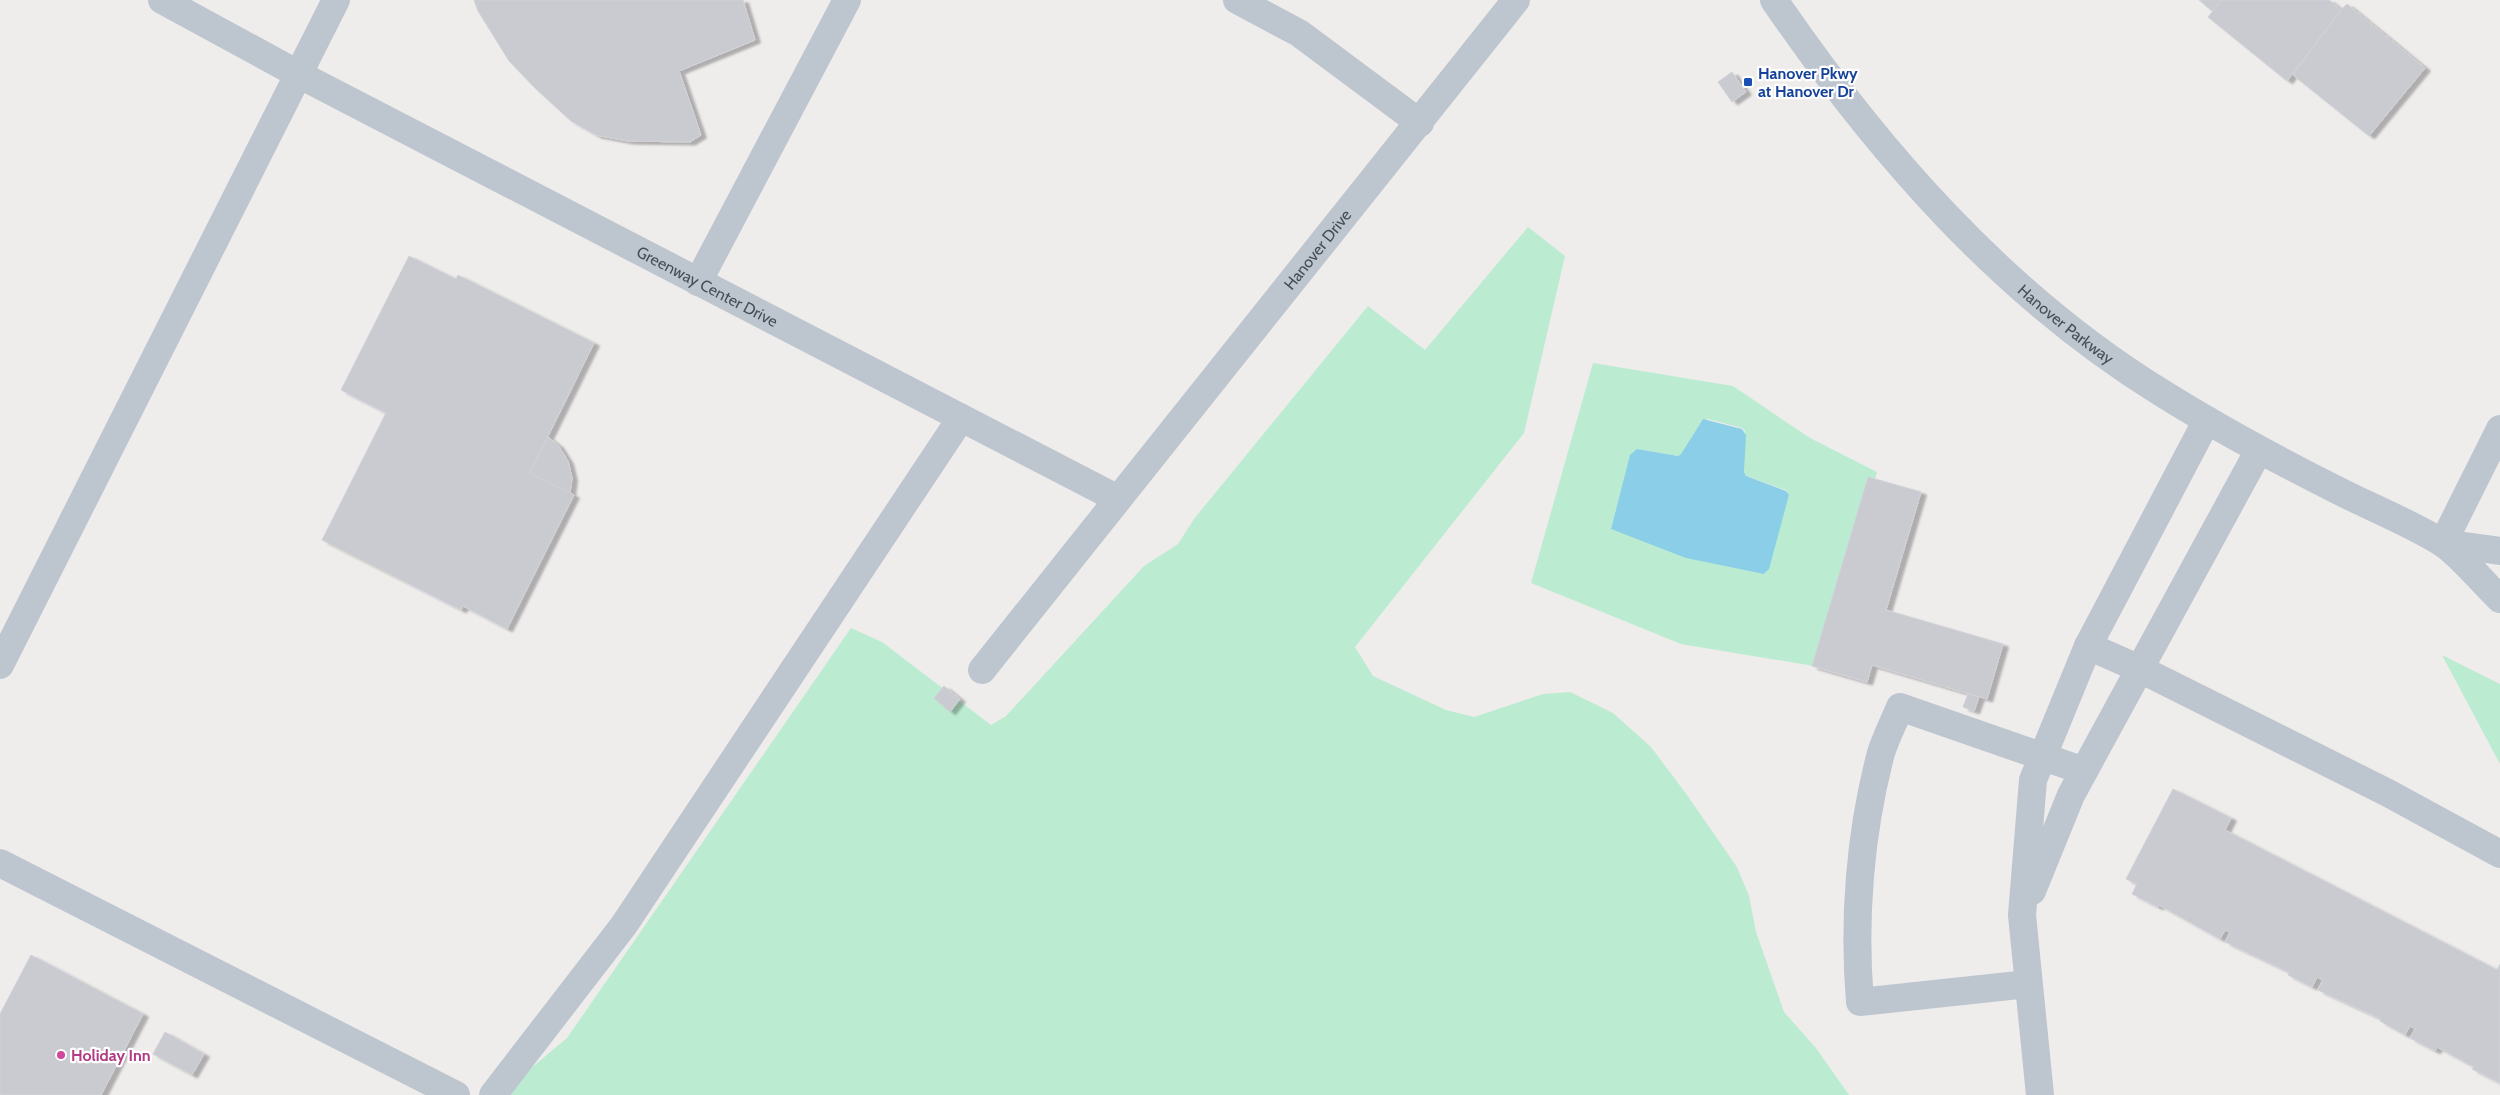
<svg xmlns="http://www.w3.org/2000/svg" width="2500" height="1095" font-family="Cabin,sans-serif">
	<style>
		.green { fill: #bbecd1; fill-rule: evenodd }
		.water { fill: #8acee7 }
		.building { fill: #c9cbd1; stroke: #d0d2d8; filter: url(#shadow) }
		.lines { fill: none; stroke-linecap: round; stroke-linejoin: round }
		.minor { stroke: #bdc6ce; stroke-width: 28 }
		.transit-dot { fill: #1a4fb4; stroke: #fff; stroke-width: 2 }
		.hotel-dot { fill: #d1479c; stroke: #fff; stroke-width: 2 }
		.labels { text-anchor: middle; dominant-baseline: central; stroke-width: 4.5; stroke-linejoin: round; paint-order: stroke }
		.transit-label { font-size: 16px; font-weight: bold; fill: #164399; stroke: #fff; text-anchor: start }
		.street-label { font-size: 16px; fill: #454e58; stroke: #fff }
		.hotel-label { font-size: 16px; font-weight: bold; fill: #b23c85; stroke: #fff; text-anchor: start }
	</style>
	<defs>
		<filter id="shadow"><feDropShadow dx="5.5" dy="3" stdDeviation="1" flood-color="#0004"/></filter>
	</defs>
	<rect width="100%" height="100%" fill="#efecec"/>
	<g class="green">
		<polygon points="1528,227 1565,256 1524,433 1355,647 1373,676 1446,710 1474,717 1543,694 1570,692 1613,713 1651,747 1687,795 1737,867 1749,896 1756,932 1784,1012 1816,1048 1849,1095 499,1095 567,1038 851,628 882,642 991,725 1006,716 1144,566 1178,544 1194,519 1368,306 1425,350"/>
		<path d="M1593 363 1733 386 1810 438 1877 472 1820 667 1681 644 1531 583ZM1708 419 1742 428 1745 431 1744 472 1746 476 1786 490 1789 495 1766 573 1611 529 1630 456 1637 449 1678 456 1681 454 1701 422Z"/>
		<polygon points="2442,655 2500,684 2500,764"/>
	</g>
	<polygon class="water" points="1703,419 1742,429 1746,435 1744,472 1746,476 1786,491 1789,495 1769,569 1764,574 1686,558 1611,529 1630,455 1637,449 1678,456 1681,454"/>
	<g class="building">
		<polygon points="474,0 743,0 755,40 679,71 701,135 690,142 628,141 596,135 571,121 536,89 509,61 478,11"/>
		<polygon points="2199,0 2222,0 2212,11"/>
		<polygon points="2222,0 2329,0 2341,10 2287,81 2208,17"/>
		<polygon points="2347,4 2425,68 2369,136 2293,75 2341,10"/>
		<polygon points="1732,72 1746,92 1732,102 1718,82"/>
		<polygon points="409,256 456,279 458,275 594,343 530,473 574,495 507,629 463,606 461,610 322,540 386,413 341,390"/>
		<polygon points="548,437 558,445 568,461 572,478 570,493 530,473"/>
		<polygon points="1868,477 1921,492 1886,610 2003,644 1987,699 1872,665 1867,682 1812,666"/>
		<polygon points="944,686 960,699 950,712 934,698"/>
		<polygon points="1968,694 1979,697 1974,711 1963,707"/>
		<polygon points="2173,789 2231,818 2225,830 2497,970 2500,964 2500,1083 2472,1069 2474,1067 2437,1047 2435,1051 2410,1038 2415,1029 2410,1026 2405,1035 2380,1021 2381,1019 2318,990 2323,980 2317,977 2312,987 2288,975 2289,972 2225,942 2230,932 2225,930 2220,939 2159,905 2158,907 2132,894 2137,884 2126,879"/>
		<polygon points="31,955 143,1014 101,1095 0,1095 0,1014"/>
		<polygon points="165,1032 204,1054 192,1075 153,1054"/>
	</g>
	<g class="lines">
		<g class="minor">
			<path id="s1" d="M162 0 298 74 1118 499"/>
			<polyline points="1237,0 1299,33 1420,123"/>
			<path id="s2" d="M1774 0C1878 152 2003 295 2162 393 2221 430 2281 462 2343 493 2375 509 2410 523 2441 542 2460 554 2483 583 2500 599"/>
			<polyline points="698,282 847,0"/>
			<polyline points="2443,543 2500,429"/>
			<polyline points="2443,543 2500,551"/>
			<polyline points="2088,646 2140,669 2388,793 2500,854"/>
			<polyline points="0,665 336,0"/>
			<path id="s3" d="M982 670 1516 0"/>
			<polyline points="0,863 456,1095"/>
			<polyline points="2032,891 2071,795 2259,450"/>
			<path d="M2028 984 1860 1002C1853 920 1860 832 1881 753 1886 737 1894 722 1900 707L2084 771"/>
			<polyline points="493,1095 624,925 961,418"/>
			<polyline points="2040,1095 2022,915 2033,780 2088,646 2207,420"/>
		</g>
	</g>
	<rect class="transit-dot" x="1743" y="77" width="10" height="10" rx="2.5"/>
	<circle class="hotel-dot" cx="61" cy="1055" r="5"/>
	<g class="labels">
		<g class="transit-label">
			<text x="1758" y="73">Hanover Pkwy<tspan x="1758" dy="18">at Hanover Dr</tspan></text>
		</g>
		<g class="street-label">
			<text stroke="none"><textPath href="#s3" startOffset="538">Hanover Drive</textPath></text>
			<text stroke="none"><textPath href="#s1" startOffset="616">Greenway Center Drive</textPath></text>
			<text stroke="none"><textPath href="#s2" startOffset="438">Hanover Parkway</textPath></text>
		</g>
		<g class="hotel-label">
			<text x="71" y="1055">Holiday Inn</text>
		</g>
	</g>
</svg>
